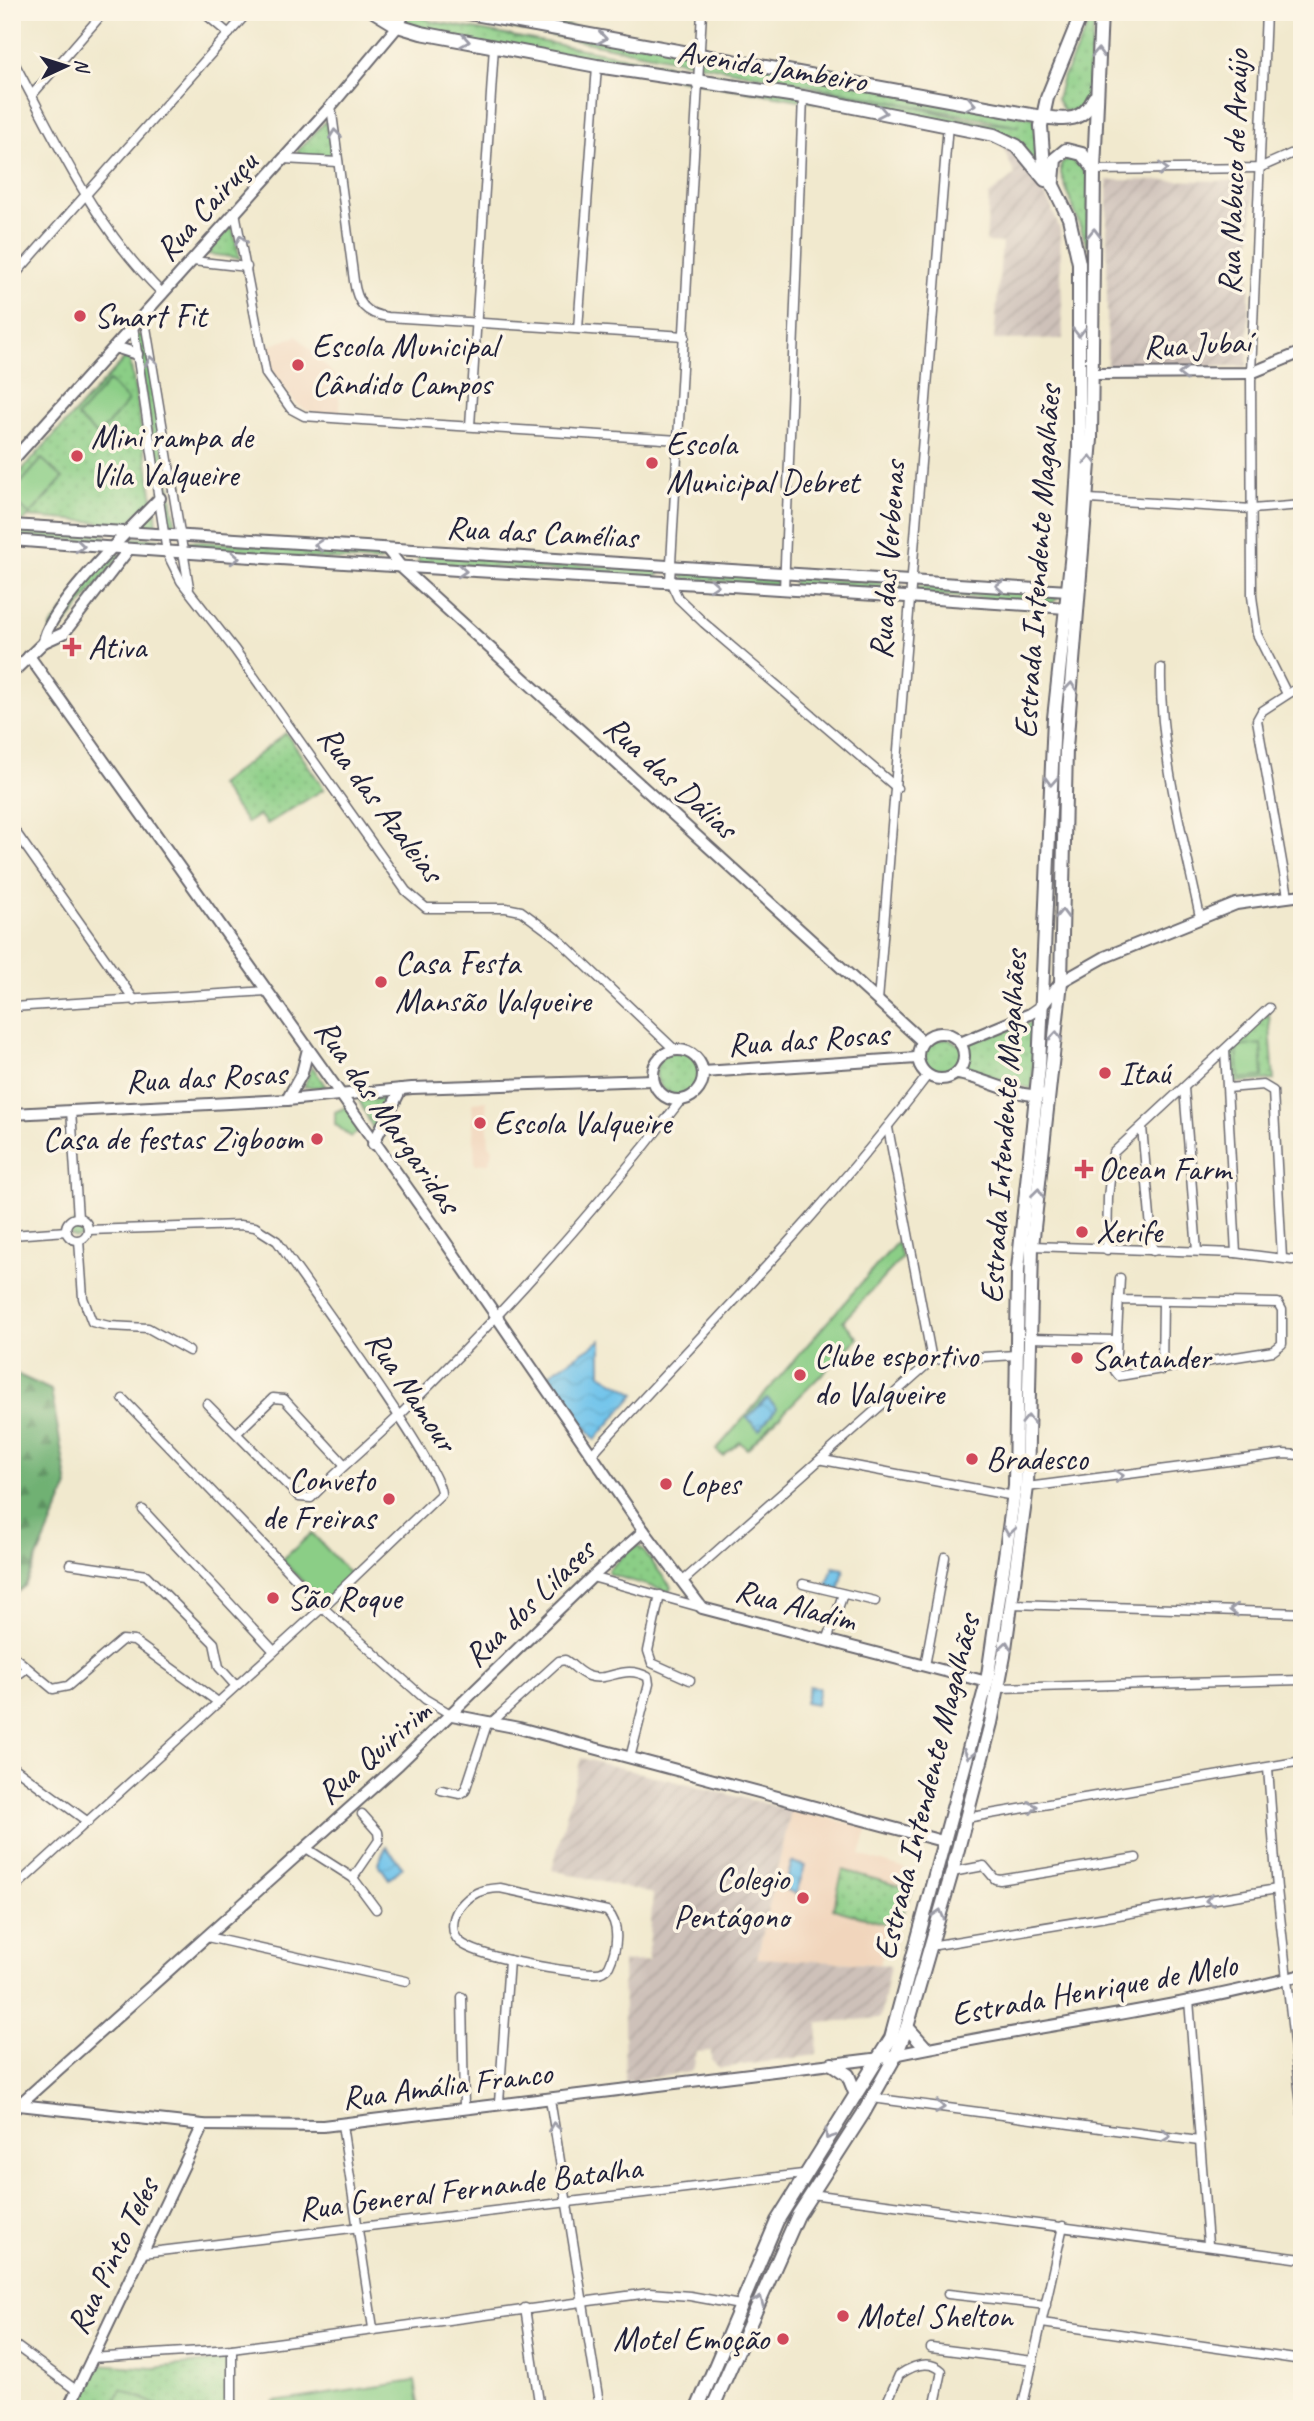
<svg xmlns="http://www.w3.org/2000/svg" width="1314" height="2421" font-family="Caveat,sans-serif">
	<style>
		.built { fill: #f1d5bc }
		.industrial { fill: url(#industrial-furrows) }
		.grass { fill: url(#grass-dots); stroke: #567860; stroke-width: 2 }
		.forest { fill: url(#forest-firs); stroke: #496a57; stroke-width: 2 }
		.garden { fill: #8bce86; stroke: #567860; stroke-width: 2 }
		.water { fill: url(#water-waves); stroke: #487293; stroke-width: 2 }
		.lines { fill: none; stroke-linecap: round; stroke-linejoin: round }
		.street-casing { stroke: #6a686e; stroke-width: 11 }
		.secondary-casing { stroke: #6a686e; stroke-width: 14 }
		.primary-casing { stroke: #6a686e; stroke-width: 16 }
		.street { stroke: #fff; stroke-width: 8 }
		.secondary { stroke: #fff; stroke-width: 10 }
		.primary { stroke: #fff; stroke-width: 12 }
		.oneway { stroke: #9c9ca7 }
		.poi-dot { fill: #d1495b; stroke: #fcf5e5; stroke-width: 2.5 }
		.labels { text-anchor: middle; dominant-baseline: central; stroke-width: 7; stroke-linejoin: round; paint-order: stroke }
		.street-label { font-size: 33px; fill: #22223b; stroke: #fcf5e5 }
		.poi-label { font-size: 33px; fill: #22223b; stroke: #fcf5e5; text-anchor: start }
	</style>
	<defs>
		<pattern id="industrial-furrows" width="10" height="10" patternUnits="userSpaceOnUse" patternTransform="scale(1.75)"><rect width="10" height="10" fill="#cec1b9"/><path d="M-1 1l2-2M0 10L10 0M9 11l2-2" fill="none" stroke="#b1a6a0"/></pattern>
		<pattern id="grass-dots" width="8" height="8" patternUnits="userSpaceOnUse" patternTransform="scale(1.75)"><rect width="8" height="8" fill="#8bce86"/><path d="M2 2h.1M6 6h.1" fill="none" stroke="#78b175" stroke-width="1.8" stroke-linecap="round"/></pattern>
		<pattern id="forest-firs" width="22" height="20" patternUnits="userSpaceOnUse" patternTransform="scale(1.75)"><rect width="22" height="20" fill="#70b173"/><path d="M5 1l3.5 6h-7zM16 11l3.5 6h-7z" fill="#5c9060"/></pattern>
		<pattern id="water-waves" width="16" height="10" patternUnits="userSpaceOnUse" patternTransform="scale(1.75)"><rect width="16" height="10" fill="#6ec3eb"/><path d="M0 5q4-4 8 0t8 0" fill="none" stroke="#5fa7ca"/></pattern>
	</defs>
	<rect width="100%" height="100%" fill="#fcf5e5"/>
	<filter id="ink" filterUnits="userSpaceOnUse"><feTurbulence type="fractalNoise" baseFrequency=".0143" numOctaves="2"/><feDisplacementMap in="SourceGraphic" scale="14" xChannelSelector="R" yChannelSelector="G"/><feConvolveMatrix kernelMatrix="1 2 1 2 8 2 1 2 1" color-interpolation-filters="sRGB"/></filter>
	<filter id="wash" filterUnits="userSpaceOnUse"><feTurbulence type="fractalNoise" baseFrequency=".00686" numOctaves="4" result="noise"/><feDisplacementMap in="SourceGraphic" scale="28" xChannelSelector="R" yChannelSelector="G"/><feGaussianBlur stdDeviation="1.57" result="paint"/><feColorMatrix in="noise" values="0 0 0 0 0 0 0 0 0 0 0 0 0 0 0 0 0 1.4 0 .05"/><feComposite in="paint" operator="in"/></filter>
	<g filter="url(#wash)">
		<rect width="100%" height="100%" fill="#f1e9ce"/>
		<g class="built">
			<polygon points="297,336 337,378 341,417 307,411 297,405 275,377 263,348"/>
			<polygon points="486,1101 489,1144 493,1149 489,1163 475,1164 472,1103"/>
			<polygon points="791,1810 868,1827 860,1855 905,1869 899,1886 843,1871 833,1909 896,1927 879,1964 757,1959"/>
		</g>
		<g class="industrial">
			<polygon points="1002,145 1020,155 1051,206 1060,230 1063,339 994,340 1002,243 986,242 989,195 1015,175"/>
			<polygon points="1107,180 1253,181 1247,366 1107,368"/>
			<polygon points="581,1758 791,1810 757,1958 890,1965 880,2018 818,2023 817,2055 720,2068 711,2060 711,2051 696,2052 694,2067 690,2072 625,2082 623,1962 648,1961 653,1894 552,1870"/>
		</g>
		<g class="grass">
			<polygon points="381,12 415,12 430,21 691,69 698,67 700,81 706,72 888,101 979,122 1019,126 428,12 500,12 1034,118 1039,165 1009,136 423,35"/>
			<polygon points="1095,12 1087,96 1080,110 1064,111 1057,99 1062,80"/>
			<path d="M326 121 332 153C320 161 307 161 297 152Z"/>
			<polygon points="1069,159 1077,159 1085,165 1089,176 1088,248 1061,174 1061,164"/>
			<polygon points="232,226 240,258 207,254"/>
			<polygon points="136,334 145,338 176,526 171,530 167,530"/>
			<polygon points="129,354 153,499 123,528 102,527 98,522 28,517 24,521 12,521 12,481"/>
			<polygon points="153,511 156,512 157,531 135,530"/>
			<polygon points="12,528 105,534 108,539 107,542 12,538"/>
			<polygon points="128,537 160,539 162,543 160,546 127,544"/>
			<polygon points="191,541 381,552 384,558 380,562 188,551 185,544"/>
			<polygon points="111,553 121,554 58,634 51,634 50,627"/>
			<polygon points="419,554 659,570 660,573 656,577 418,563"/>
			<polygon points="683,570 773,576 777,581 776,585 685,579 681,574"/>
			<polygon points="794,578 900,583 901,587 897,593 793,586"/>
			<polygon points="917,586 1056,593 1057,598 1053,603 918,594"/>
			<polygon points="286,733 324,789 267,824 259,815 247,823 219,785"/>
			<polygon points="1269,1013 1274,1080 1230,1083 1228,1051"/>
			<polygon points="1034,1022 1032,1089 973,1071 946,1074 931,1072 923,1056 930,1041 948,1039 960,1045"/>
			<circle cx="678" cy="1073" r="22"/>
			<polygon points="312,1066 326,1087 304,1087"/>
			<polygon points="387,1098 374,1131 359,1100"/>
			<circle cx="77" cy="1230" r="8"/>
			<polygon points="637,1546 642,1549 671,1587 669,1592 609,1574 608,1570 630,1549"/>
			<polygon points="843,1870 913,1890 896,1927 833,1909"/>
			<polygon points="227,2360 226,2409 76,2409 97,2364 153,2368"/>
		</g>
		<polygon class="forest" points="12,1372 51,1390 68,1486 25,1586 12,1596"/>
		<g class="garden">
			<polygon points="109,381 128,401 98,436 77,417"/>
			<polygon points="42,459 63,478 30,515 12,499 12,493"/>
			<polygon points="1261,1044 1263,1077 1239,1079 1237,1047"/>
			<polygon points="348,1106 363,1128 351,1137 335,1124 335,1112"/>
			<polygon points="897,1242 902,1258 843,1321 858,1338 747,1449 740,1442 723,1456 716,1450"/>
			<polygon points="312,1533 353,1577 317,1607 310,1600 318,1598 282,1560"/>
			<polygon points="415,2381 420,2409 275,2409 274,2402"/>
			<polygon points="121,2389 166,2409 113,2409"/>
		</g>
		<g class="water">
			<polygon points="601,1340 601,1374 635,1394 595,1440 549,1374"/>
			<polygon points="767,1398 777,1408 759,1430 747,1418"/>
			<polygon points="833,1567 844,1569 839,1592 826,1588"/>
			<polygon points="809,1686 819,1688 816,1705 805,1703"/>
			<polygon points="386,1847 403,1867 389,1879 378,1863"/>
			<polygon points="792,1862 805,1866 796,1894 784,1889"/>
		</g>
	</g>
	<g filter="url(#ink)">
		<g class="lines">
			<defs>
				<g id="street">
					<polyline points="203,12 229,34"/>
					<polyline points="702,12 670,581 678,598 704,623 897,788"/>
					<polyline points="1266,12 1251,373 1252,596 1257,634 1287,694"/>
					<path d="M12 59C59 145 92 224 163 294"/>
					<polyline points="32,95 104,12"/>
					<path d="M331 106 354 281C357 303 365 314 388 317L685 336"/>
					<polyline points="283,159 338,162"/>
					<polyline points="1094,170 1259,168 1302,149"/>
					<polyline points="235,212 266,374 291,409 304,416 346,419 679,440"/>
					<polyline points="193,261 247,267"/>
					<polyline points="12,278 248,12"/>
					<polyline points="144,315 189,587"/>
					<polyline points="133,326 167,553 181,581 235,650 406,891 426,908 506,908 521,911 556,937 675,1050"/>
					<polyline points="578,329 597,66"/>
					<polyline points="470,426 494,46"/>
					<polyline points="1089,499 1252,509 1302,505"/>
					<polyline points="784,590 803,97"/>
					<path d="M1161 668C1159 752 1183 835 1200 917"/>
					<polyline points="12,827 135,1001"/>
					<polyline points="1288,896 1257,720 1262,711 1302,685"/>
					<polyline points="878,1001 948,124"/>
					<polyline points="12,1007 267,991"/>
					<polyline points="1225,1050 1236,1253"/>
					<polyline points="1184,1088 1197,1251"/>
					<polyline points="1228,1088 1263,1085 1273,1091 1282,1258"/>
					<polyline points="71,1110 78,1218"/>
					<polyline points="1142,1127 1153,1251"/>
					<polyline points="888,1128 932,1360"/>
					<circle cx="77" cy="1229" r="11"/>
					<polyline points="12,1235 67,1231"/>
					<polyline points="79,1240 83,1298 92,1322 109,1326 148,1328 189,1351"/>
					<polyline points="1032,1246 1236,1253 1292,1260"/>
					<polyline points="1107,1250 1108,1197 1113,1153 1269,1008"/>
					<polyline points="1120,1300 1278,1303 1282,1310 1282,1344 1273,1351 1119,1376 1115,1371 1120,1278"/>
					<polyline points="1029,1338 1115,1340"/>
					<polyline points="1162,1370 1163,1301"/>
					<polyline points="123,1399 329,1613 425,1699 452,1715"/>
					<path d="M207 1404 299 1497 311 1498C340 1468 371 1443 401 1414 500 1317 596 1210 681 1100"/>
					<polyline points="238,1432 273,1398 284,1399 344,1464"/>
					<path d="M592 1454C705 1330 826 1210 927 1076"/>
					<polyline points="823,1460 1014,1496"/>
					<polyline points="1027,1487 1283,1454 1302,1455"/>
					<polyline points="143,1510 274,1651"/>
					<polyline points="70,1564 146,1575 214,1643 219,1667 235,1685"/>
					<polyline points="592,1577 700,1607"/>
					<polyline points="682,1582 932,1360 1016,1355"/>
					<polyline points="803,1584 875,1601"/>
					<polyline points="660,1595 648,1651 652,1663 690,1680"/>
					<polyline points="1012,1604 1302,1613"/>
					<polyline points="827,1641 843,1594"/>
					<polyline points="12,1655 53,1689 68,1686 122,1640 134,1641 218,1702"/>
					<polyline points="925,1666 945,1557"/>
					<polyline points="12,1679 27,1668"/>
					<polyline points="999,1688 1302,1680"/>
					<path d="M492 1722 559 1661 565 1660C573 1665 579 1673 588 1676 609 1683 623 1663 648 1677L649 1684 630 1758"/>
					<polyline points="12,1766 88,1822"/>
					<polyline points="1268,1768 1277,1889 1302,2114"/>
					<polyline points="441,1790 460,1794 465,1791 488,1721"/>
					<polyline points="966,1818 1302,1761"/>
					<polyline points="306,1848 353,1878 376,1909"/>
					<polyline points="952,1872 984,1866 995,1879 1000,1880 1136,1858"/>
					<polyline points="353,1878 379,1840 378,1832 362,1814"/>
					<path d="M500 1888 607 1911C621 1925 617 1949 609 1966 605 1971 602 1973 596 1973 569 1973 479 1958 460 1942 450 1933 452 1918 459 1908 471 1893 481 1889 500 1888Z"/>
					<path d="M12 1890 323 1607 441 1494C443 1469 301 1276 277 1241L255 1227 240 1225 88 1230"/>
					<polyline points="207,1937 406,1981"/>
					<polyline points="930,1946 1277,1889"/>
					<polyline points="462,1997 464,2108"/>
					<polyline points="1189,2000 1208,2244"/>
					<polyline points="872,2098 1199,2141"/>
					<polyline points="550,2099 600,2409"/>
					<polyline points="499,2103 509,1960"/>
					<polyline points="342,2125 373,2328"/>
					<polyline points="811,2194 1302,2259"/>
					<polyline points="143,2253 803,2174"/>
					<polyline points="948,2294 1046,2305"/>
					<polyline points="525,2308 540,2409"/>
					<polyline points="1042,2323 1302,2360"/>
					<polyline points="12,2343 76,2390"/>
					<polyline points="931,2348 1033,2361"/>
					<polyline points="91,2358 232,2349 649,2293 690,2296 740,2305"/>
					<polyline points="232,2409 232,2349"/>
					<path d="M884 2409 899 2375C912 2366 929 2359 942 2371L934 2409"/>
					<polyline points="1022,2409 1063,2226"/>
				</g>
				<g id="secondary">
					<polyline points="115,347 137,354"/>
					<polyline points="1093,374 1251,373 1302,352"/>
					<polyline points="12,461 331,106 398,26 405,12"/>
					<polyline points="12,525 1068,591"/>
					<path d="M12 540C363 568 715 582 1066 608"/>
					<polyline points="387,549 402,568 922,1041"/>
					<path d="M44 642C46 610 135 524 160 498"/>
					<polyline points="29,656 433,1224 644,1531 702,1608 987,1682"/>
					<polyline points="12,673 44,642 64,633 129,549"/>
					<circle cx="941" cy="1056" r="23"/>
					<polyline points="960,1043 1030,1014 1043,1005 1061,982 1105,957 1236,904 1302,895"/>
					<circle cx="678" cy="1075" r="25"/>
					<polyline points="703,1072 917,1058"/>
					<path d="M957 1074C979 1076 1023 1100 1041 1094"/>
					<polyline points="287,1100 302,1073 308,1049"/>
					<polyline points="12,1114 287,1100 412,1088 653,1080"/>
					<polyline points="373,1144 401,1089"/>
					<polyline points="452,1715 519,1728 946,1842"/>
					<path d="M19 2105 203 2125 323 2126 881 2058C1021 2027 1164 2012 1302 1975"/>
					<polyline points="12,2111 399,1764 592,1577 644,1531"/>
					<polyline points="68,2409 203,2125"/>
				</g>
				<g id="primary">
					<polyline points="375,12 398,26 421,33 597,66 803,97 994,135 1017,146 1045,180"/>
					<path d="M463 12 1042 117C1066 120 1082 123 1094 98"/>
					<polyline points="1053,181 1055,159 1066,150 1082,154 1094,169"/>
					<polyline points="907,2027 925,2047"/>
					<polyline points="832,2064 848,2075 856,2095"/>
					<polyline points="697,2409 777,2221 891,2038 987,1682 1015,1486 1018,1269 1039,1067 1054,718 1074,534 1079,450 1079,263 1069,218 1044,167 1041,126 1047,98 1082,12"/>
					<polyline points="712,2409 798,2215 863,2114 896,2055 907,2027 952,1872 991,1723 1004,1656 1027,1487 1032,1246 1061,982 1066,748 1091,439 1094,170 1101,12"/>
				</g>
			</defs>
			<use href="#street" class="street-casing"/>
			<use href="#secondary" class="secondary-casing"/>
			<use href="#primary" class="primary-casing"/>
			<use href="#street" class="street"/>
			<use href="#secondary" class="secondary"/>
			<use href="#primary" class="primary"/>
		</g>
		<defs><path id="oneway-chevron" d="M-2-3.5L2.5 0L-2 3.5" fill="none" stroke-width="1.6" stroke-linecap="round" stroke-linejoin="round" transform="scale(1.75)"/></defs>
		<g class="oneway">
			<use href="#oneway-chevron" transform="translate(602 38) rotate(9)"/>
			<use href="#oneway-chevron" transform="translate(465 41) rotate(10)"/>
			<use href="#oneway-chevron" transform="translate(1098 53) rotate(-88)"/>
			<use href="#oneway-chevron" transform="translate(971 104) rotate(10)"/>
			<use href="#oneway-chevron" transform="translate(882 112) rotate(11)"/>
			<use href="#oneway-chevron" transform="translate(335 134) rotate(-97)"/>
			<use href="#oneway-chevron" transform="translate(1163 169) rotate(-1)"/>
			<use href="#oneway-chevron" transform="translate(1094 233) rotate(-89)"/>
			<use href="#oneway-chevron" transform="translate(241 240) rotate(-102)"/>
			<use href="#oneway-chevron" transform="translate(1079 332) rotate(90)"/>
			<use href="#oneway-chevron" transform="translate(151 361) rotate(-99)"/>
			<use href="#oneway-chevron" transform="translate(1183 374) rotate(-180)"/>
			<use href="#oneway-chevron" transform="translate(1090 460) rotate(-88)"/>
			<use href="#oneway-chevron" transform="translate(319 545) rotate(-176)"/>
			<use href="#oneway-chevron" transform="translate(80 546) rotate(5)"/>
			<use href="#oneway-chevron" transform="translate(235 558) rotate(4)"/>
			<use href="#oneway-chevron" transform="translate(462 571) rotate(3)"/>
			<use href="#oneway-chevron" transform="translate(714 585) rotate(4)"/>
			<use href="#oneway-chevron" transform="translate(1000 586) rotate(-176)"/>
			<use href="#oneway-chevron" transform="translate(1071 687) rotate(-85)"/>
			<use href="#oneway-chevron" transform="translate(1051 781) rotate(93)"/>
			<use href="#oneway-chevron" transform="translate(1062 914) rotate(-89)"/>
			<use href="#oneway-chevron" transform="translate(1056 1036) rotate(-85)"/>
			<use href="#oneway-chevron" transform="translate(1038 1193) rotate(-83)"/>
			<use href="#oneway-chevron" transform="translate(1028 1420) rotate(-89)"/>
			<use href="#oneway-chevron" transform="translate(1119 1476) rotate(-7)"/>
			<use href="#oneway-chevron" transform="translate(1009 1531) rotate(98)"/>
			<use href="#oneway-chevron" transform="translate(1234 1610) rotate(-179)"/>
			<use href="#oneway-chevron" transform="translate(1006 1646) rotate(-81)"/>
			<use href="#oneway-chevron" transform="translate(969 1754) rotate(104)"/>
			<use href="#oneway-chevron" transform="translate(1033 1807) rotate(-10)"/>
			<use href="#oneway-chevron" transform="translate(1210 1900) rotate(171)"/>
			<use href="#oneway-chevron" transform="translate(939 1914) rotate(-74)"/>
			<use href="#oneway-chevron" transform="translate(940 2107) rotate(7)"/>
			<use href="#oneway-chevron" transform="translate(554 2127) rotate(-98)"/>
			<use href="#oneway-chevron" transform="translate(829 2135) rotate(124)"/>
			<use href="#oneway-chevron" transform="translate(1166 2136) rotate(7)"/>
			<use href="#oneway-chevron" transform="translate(759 2301) rotate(-66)"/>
		</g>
	</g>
	<g class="poi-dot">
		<circle cx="80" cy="316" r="7"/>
		<circle cx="298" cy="365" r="7"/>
		<circle cx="77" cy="456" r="7"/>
		<circle cx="652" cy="463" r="7"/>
		<path d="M68.5 636.5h7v7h7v7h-7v7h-7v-7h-7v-7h7z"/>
		<circle cx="381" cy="982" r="7"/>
		<circle cx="1105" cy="1073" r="7"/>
		<circle cx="480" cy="1123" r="7"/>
		<circle cx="317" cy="1139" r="7"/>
		<path d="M1080.5 1158.5h7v7h7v7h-7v7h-7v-7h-7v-7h7z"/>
		<circle cx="1082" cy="1232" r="7"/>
		<circle cx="1077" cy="1358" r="7"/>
		<circle cx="800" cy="1375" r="7"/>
		<circle cx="972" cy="1459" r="7"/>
		<circle cx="666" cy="1484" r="7"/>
		<circle cx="389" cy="1499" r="7"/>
		<circle cx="273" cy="1598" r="7"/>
		<circle cx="803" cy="1898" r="7"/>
		<circle cx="843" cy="2316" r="7"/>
		<circle cx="783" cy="2339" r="7"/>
	</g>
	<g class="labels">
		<g class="street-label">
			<text transform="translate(772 66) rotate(9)">Avenida Jambeiro</text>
			<text transform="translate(1233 172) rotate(-88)">Rua Nabuco de Araújo</text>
			<text transform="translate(206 206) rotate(-48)">Rua Cairuçu</text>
			<text transform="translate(1197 344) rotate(-3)">Rua Jubaí</text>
			<text transform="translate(542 532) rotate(3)">Rua das Camélias</text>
			<text transform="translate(887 560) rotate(-86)">Rua das Verbenas</text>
			<text transform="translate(1037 562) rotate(-86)">Estrada Intendente Magalhães</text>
			<text transform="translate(671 777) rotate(42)">Rua das Dálias</text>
			<text transform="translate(381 804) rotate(53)">Rua das Azaleias</text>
			<text transform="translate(808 1039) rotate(-4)">Rua das Rosas</text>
			<text transform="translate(206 1077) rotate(-3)">Rua das Rosas</text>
			<text transform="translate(388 1116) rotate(55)">Rua das Margaridas</text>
			<text transform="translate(1003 1127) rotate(-86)">Estrada Intendente Magalhães</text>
			<text transform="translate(412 1391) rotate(56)">Rua Namour</text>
			<text transform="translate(529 1603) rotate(-44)">Rua dos Lilases</text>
			<text transform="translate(796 1605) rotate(15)">Rua Aladim</text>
			<text transform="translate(374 1752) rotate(-41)">Rua Quiririm</text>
			<text transform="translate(926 1787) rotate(-76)">Estrada Intendente Magalhães</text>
			<text transform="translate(1094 1989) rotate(-10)">Estrada Henrique de Melo</text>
			<text transform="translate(447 2085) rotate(-7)">Rua Amália Franco</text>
			<text transform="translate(470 2188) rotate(-7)">Rua General Fernande Batalha</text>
			<text transform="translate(112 2256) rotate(-64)">Rua Pinto Teles</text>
		</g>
		<g class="poi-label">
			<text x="94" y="316">Smart Fit</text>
			<text x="312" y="346">Escola Municipal<tspan x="312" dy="38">Cândido Campos</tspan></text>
			<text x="91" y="437">Mini rampa de<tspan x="91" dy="38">Vila Valqueire</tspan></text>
			<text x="666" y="444">Escola<tspan x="666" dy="38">Municipal Debret</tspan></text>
			<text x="88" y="647">Ativa</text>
			<text x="395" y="963">Casa Festa<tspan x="395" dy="38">Mansão Valqueire</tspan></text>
			<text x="1119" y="1073">Itaú</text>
			<text x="494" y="1123">Escola Valqueire</text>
			<text x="303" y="1139" text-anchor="end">Casa de festas Zigboom</text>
			<text x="1098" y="1169">Ocean Farm</text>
			<text x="1096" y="1232">Xerife</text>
			<text x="814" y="1356">Clube esportivo<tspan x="814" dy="38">do Valqueire</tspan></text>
			<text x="1091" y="1358">Santander</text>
			<text x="986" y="1459">Bradesco</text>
			<text x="375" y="1480" text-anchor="end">Conveto<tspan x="375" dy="38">de Freiras</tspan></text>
			<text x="680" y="1484">Lopes</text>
			<text x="287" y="1598">São Roque</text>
			<text x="789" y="1879" text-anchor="end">Colegio<tspan x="789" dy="38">Pentágono</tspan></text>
			<text x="857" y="2316">Motel Shelton</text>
			<text x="769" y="2339" text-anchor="end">Motel Emoção</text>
		</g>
	</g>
	<rect width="1314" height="2421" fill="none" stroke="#fcf5e5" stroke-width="42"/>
	<g transform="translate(66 66) rotate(86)" stroke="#fcf5e5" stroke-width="5" paint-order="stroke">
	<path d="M0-5L12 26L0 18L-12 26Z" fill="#22223b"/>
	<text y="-10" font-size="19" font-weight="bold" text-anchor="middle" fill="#22223b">N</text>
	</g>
</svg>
